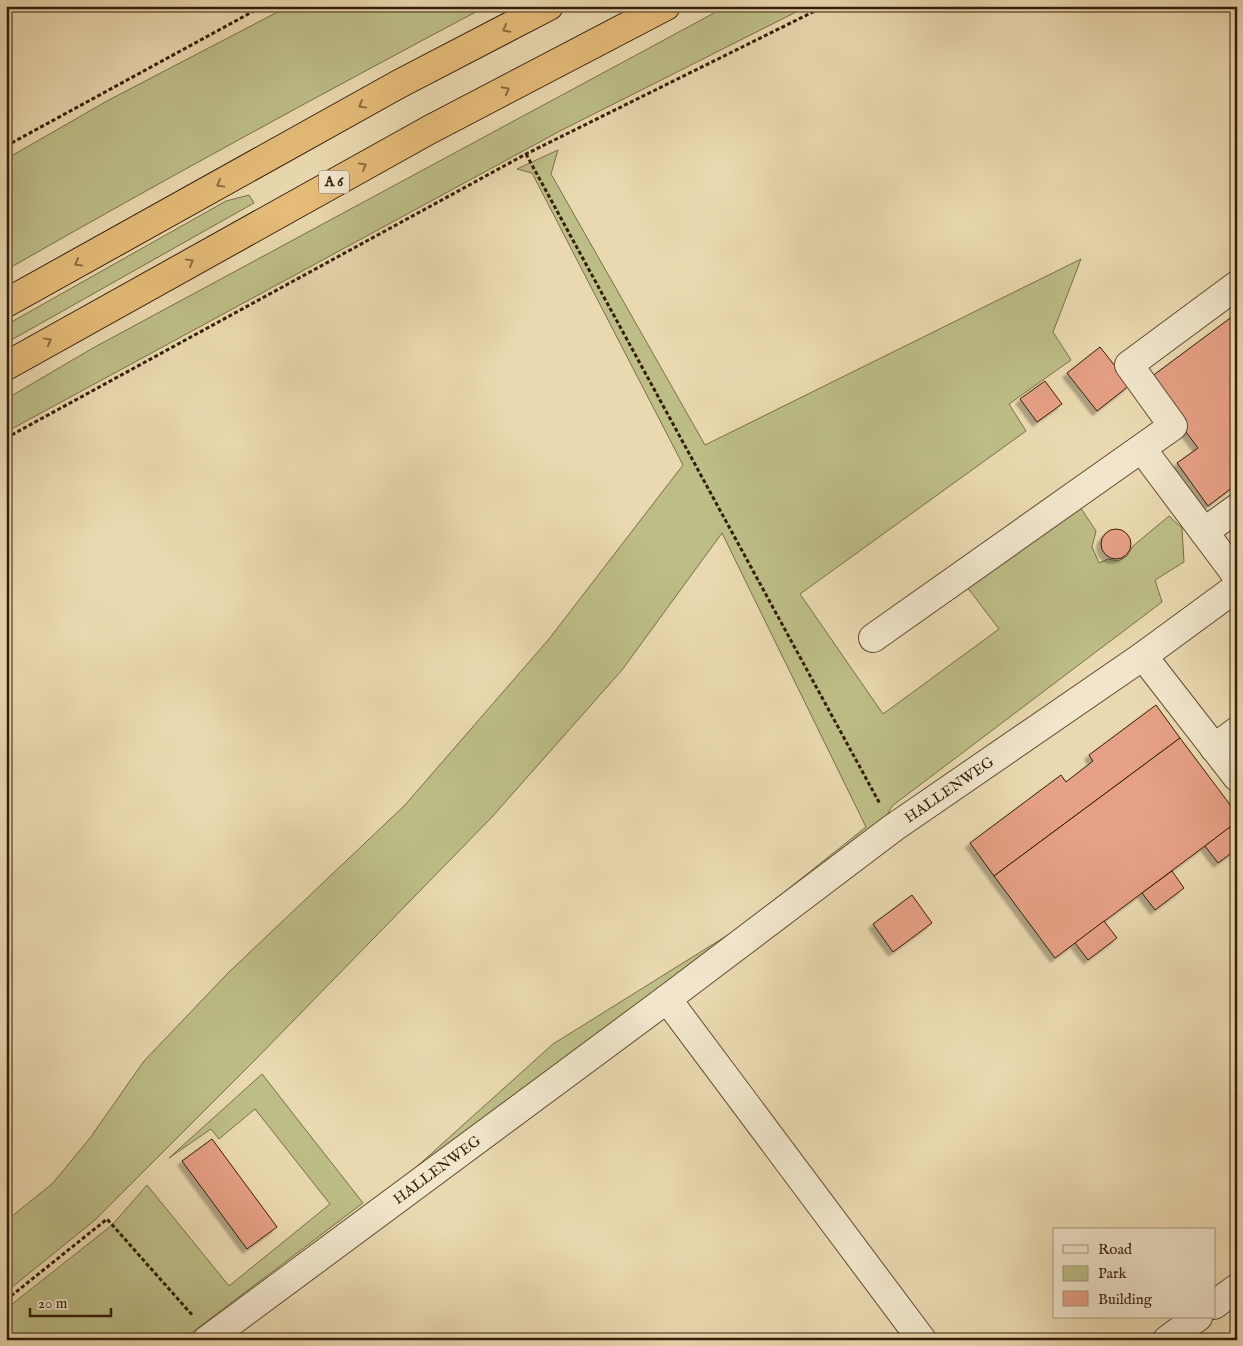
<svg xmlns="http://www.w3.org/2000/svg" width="1243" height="1346" font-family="'IM FELL English',serif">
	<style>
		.green { fill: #bdbe87; stroke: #796e48 }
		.building { fill: #e6a085; stroke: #351d09; filter: url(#shadow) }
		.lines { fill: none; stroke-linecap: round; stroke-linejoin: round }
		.minor-casing { stroke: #624c33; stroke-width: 30 }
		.highway-casing { stroke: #351d09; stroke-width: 30 }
		.path { stroke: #351d09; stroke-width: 3; stroke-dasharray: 4 2.5; stroke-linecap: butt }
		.minor { stroke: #f1e6cc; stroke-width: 28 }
		.highway { stroke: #e5bc78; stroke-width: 28 }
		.oneway { stroke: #8d6c40 }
		.labels { text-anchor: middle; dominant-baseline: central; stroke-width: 4; stroke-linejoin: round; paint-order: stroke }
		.shield { fill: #f1e6cc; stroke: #6d5944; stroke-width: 1 }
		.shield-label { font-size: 14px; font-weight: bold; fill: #351d09 }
		.street-label { font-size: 15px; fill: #351d09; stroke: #f1e6cc }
	</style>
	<defs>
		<filter id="shadow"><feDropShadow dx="-4.5" dy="4.5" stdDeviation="1" flood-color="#0004"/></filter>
	</defs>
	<rect width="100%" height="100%" fill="#ead9b0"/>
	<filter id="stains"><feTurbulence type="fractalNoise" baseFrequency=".004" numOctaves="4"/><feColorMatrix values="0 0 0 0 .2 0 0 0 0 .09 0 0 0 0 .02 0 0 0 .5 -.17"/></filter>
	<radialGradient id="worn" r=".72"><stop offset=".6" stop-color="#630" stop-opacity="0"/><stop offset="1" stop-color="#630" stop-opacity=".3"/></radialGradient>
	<g class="green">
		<path d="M289 6H487C325 92 165 179 6 270V159L107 101Z"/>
		<polygon points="727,6 808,6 560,131 6,432 6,399 93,348"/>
		<polygon points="558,150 551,174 705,445 1081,259 1053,332 1071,360 1009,404 1026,431 800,594 883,714 999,629 967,587 1080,507 1096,531 1092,547 1099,563 1108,559 1118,561 1127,556 1133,546 1169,516 1182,528 1184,562 1155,580 1162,602 892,806 878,832 373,1206 553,1044 739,928 866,827 722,533 622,670 492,817 254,1061 95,1220 6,1292 6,1221 52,1184 90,1138 144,1061 228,973 405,805 549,639 683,465 532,173 517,169"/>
		<polygon points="249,195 254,203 6,343 6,325 226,201"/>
		<polygon points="262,1074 363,1203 182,1340 6,1340 6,1309 112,1225 147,1185 229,1286 330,1204 255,1109 219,1139 211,1129 169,1158"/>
	</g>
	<g class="building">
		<polygon points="1237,313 1237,484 1208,506 1177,463 1198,448 1147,380"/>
		<polygon points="1100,347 1130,385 1097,411 1067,373"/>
		<polygon points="1045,381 1062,404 1037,422 1020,399"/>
		<circle cx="1116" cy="544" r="15"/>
		<polygon points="1156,705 1180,738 994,876 970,843 1061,775 1066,782 1093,761 1089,755"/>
		<polygon points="1180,738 1237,814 1237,822 1055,958 994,876"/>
		<polygon points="1235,823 1237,849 1218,863 1205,846"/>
		<polygon points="1172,871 1184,888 1155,910 1142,893"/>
		<polygon points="912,895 932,923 893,952 873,924"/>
		<polygon points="1104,921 1117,938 1088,960 1075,943"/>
		<polygon points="212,1139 277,1227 247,1249 182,1161"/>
	</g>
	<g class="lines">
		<defs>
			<g id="minor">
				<polyline points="1142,449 1237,576"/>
				<polyline points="1204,532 1237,508"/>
				<polyline points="873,638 1173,426 1129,365 1237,285"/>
				<polyline points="1143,656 1237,777"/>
				<polyline points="1214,748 1237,731"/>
				<polyline points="667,999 922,1340"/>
				<polyline points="1214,1305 1237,1288"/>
				<path id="s1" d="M207 1340 667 999 893 828 1143 656 1237 587"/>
				<polyline points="1167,1340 1198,1317"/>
			</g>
			<g id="highway">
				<polyline points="6,303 399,84 549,6"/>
				<polyline points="6,366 429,130 666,6"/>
			</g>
		</defs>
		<use href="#minor" class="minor-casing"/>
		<use href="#highway" class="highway-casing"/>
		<g class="path">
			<polyline points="6,146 263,6"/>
			<polyline points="526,154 880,804"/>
			<polyline points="6,438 526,154 825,6"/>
			<polyline points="6,1300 107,1219 193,1316"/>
		</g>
		<use href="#minor" class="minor"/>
		<use href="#highway" class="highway"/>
	</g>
	<defs><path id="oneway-chevron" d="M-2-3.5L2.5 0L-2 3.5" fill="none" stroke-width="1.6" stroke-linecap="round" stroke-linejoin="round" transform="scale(1.25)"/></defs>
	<g class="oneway">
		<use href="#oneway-chevron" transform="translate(506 29) rotate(152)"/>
		<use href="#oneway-chevron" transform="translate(506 90) rotate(-28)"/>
		<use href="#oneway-chevron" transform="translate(362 105) rotate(151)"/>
		<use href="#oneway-chevron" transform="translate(363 166) rotate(-29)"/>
		<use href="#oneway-chevron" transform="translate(220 184) rotate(151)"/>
		<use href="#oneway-chevron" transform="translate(190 262) rotate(-29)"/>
		<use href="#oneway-chevron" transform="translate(78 263) rotate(151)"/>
		<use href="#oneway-chevron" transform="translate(48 341) rotate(-29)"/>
	</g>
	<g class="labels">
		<rect class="shield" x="319" y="170.5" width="30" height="23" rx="4"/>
		<g class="shield-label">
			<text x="334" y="182">A 6</text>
		</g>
		<g class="street-label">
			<text stroke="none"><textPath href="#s1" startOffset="924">HALLENWEG</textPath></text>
			<text stroke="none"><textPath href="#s1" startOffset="286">HALLENWEG</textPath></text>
		</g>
	</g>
	<rect width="1243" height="1346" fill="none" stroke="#ead9b0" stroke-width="25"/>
	<rect x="8" y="8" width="1228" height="1331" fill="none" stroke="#351d09" stroke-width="2.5"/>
	<rect x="12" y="12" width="1218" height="1321" fill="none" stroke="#351d09"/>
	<rect x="1053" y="1228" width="162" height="90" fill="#f1e6cc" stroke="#a6967e"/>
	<rect x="1063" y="1245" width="25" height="8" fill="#f1e6cc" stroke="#a6967e"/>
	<text x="1098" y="1254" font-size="15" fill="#351d09">Road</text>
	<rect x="1063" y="1266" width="25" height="15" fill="#bdbe87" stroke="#a6967e"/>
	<text x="1098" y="1278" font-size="15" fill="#351d09">Park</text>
	<rect x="1063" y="1291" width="25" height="15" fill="#e6a085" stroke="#a6967e"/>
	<text x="1098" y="1304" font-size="15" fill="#351d09">Building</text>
	<path d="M30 1308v8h81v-8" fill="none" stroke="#351d09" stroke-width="2.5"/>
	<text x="38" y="1308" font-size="15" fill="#351d09" stroke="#f1e6cc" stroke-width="4" paint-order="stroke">20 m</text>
	<rect width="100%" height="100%" filter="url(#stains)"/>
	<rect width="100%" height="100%" fill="url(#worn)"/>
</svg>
